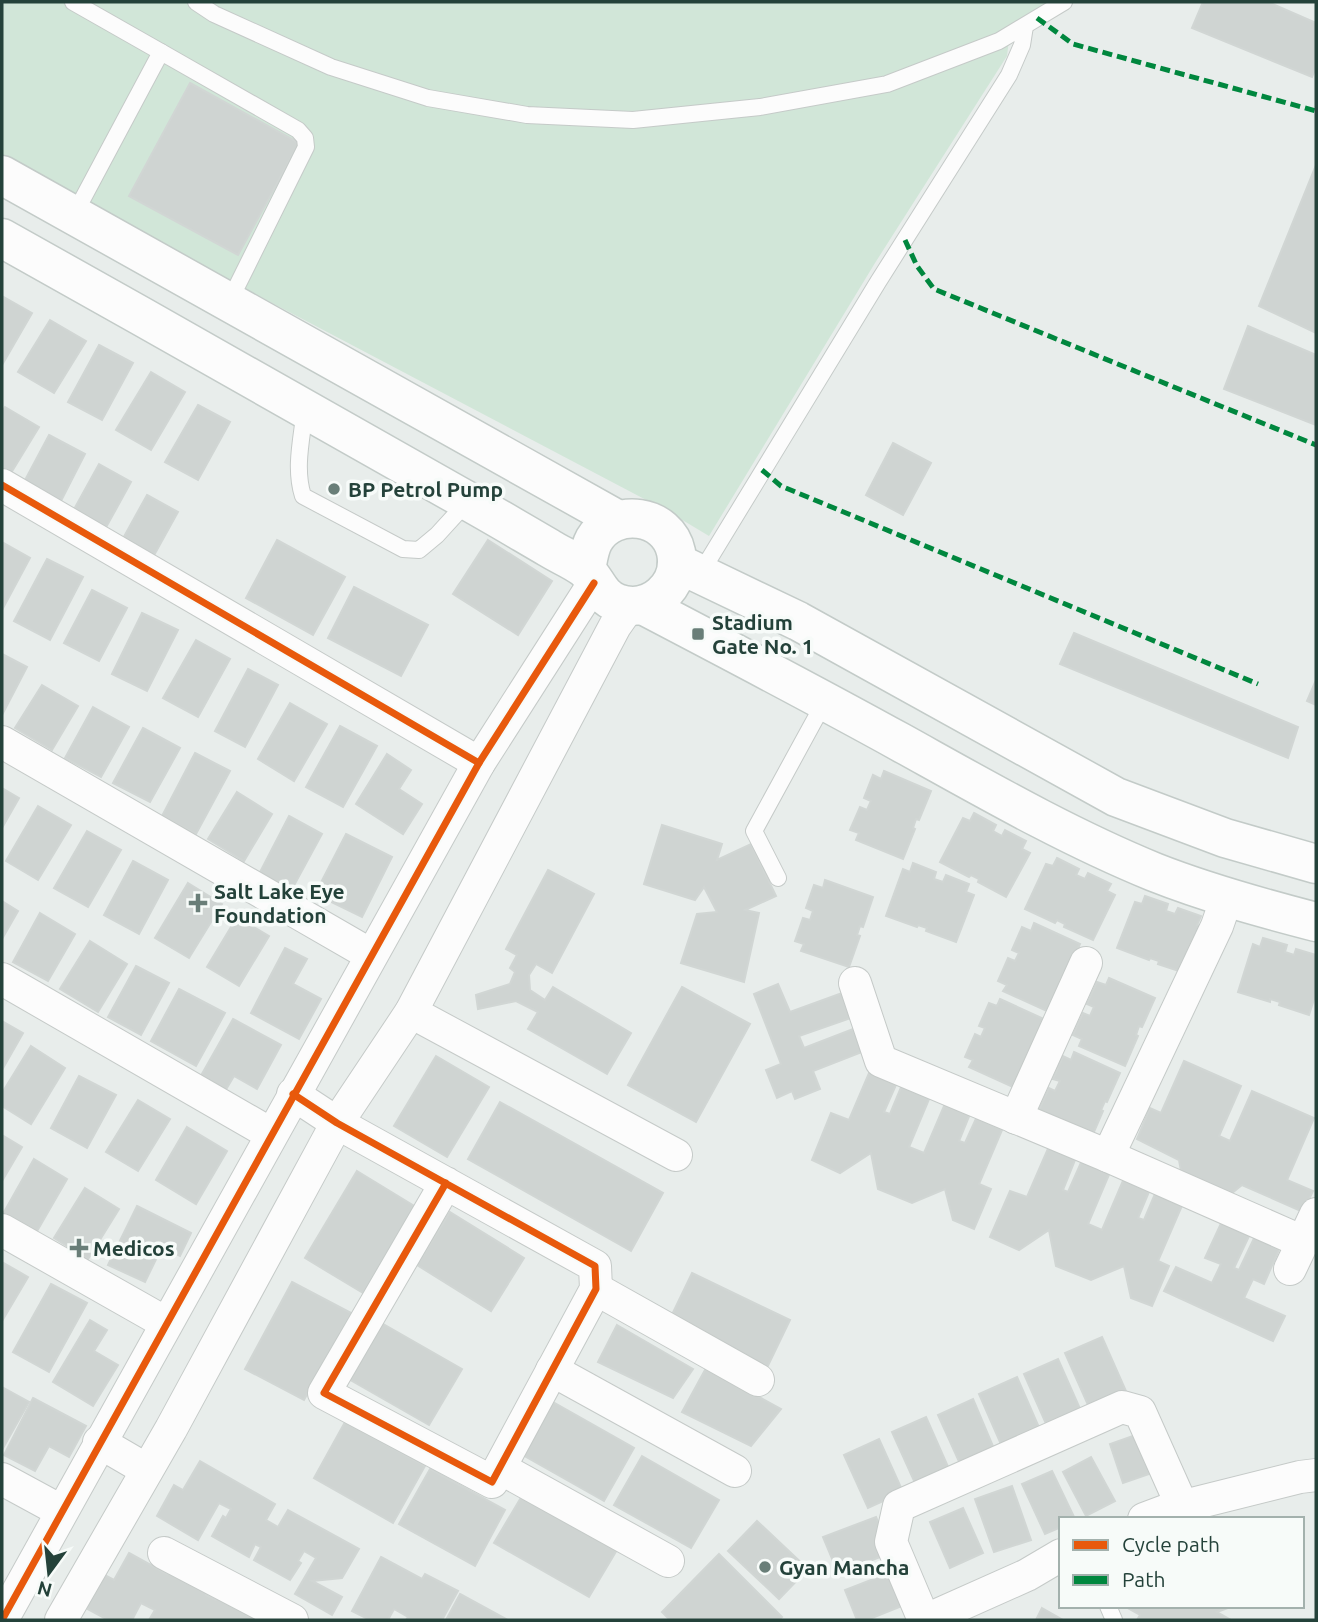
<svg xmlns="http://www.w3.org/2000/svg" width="1318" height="1622" font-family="Ubuntu,sans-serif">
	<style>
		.green { fill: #d1e6d8 }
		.building { fill: #cfd4d2; stroke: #d1d6d4; stroke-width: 2 }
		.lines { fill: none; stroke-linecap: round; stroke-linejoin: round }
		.lane-casing { stroke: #c5cac8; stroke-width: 18 }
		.street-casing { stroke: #c5cac8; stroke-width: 34 }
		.secondary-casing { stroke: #c3cbc8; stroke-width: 41 }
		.lane { stroke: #fcfcfc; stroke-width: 16 }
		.street { stroke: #fcfcfc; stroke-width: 32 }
		.secondary { stroke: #fcfcfc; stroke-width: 38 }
		.quiet { stroke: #00873e; stroke-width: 5; stroke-dasharray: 10 5; stroke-linecap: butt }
		.cycleway-casing { stroke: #f7fbf9; stroke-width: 11 }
		.cycleway { stroke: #e8590c; stroke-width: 7 }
		.poi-dot { fill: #697e78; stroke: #f7fbf9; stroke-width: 2.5 }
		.labels { text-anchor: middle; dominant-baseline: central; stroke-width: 7; stroke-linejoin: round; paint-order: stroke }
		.poi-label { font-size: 21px; font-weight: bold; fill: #24423a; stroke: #f7fbf9; text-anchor: start }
	</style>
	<rect width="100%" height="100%" fill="#e8edeb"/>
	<polygon class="green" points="2,2 1048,2 1011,24 1007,56 875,263 709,536 669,512 135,231 2,157"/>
	<g class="building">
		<polygon points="1203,2 1268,2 1316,23 1316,67 1312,77 1192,28"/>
		<polygon points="190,83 299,143 238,255 129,196"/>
		<polygon points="1316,165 1316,333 1259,306"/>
		<polygon points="2,296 32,313 2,365"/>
		<polygon points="50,320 86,341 54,393 18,372"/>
		<polygon points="1248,326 1316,355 1316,425 1224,389"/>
		<polygon points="99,345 133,363 102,420 68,402"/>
		<polygon points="151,372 185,392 151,450 116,430"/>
		<polygon points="198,405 230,422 198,480 165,462"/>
		<polygon points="5,407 39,427 11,473 2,468 2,412"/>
		<polygon points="49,435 85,454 61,501 24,482"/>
		<polygon points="893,443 931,463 903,515 866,495"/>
		<polygon points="99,464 131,482 104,531 72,513"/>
		<polygon points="147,495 178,512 152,559 121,542"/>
		<polygon points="277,540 345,577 313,635 246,598"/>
		<polygon points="488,540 552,581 518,635 453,594"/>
		<polygon points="2,542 30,558 2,610"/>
		<polygon points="47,559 83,577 50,640 14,621"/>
		<polygon points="354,587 428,625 401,676 328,638"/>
		<polygon points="92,590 127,608 99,661 64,643"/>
		<polygon points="142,613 178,630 147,691 112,674"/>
		<polygon points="1074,633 1298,727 1288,758 1060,664"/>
		<polygon points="196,640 230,659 198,717 163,698"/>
		<polygon points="2,654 27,667 2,715"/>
		<polygon points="248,669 278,685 245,747 215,731"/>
		<polygon points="1316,680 1316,705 1307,701"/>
		<polygon points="42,685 78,706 52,750 15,728"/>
		<polygon points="290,703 327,724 294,781 258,759"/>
		<polygon points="93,707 129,727 101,777 65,758"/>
		<polygon points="340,726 377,746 343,807 306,787"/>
		<polygon points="143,728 180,748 150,802 113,783"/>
		<polygon points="195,753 230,771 196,834 162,816"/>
		<polygon points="387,754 411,770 399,789 422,804 403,834 356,804"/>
		<polygon points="884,771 931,791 919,820 916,819 913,828 915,829 903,859 856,840 859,833 850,830 860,807 867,810 871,801 864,798 873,775 881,779"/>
		<polygon points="2,788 19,798 2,828"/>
		<polygon points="237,792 272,814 244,861 208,839"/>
		<polygon points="38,806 71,825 38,880 6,861"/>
		<polygon points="974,813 996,825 993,831 1002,836 1005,830 1026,841 1022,849 1030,853 1006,897 978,882 979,879 971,875 969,877 940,862 963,818 970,821"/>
		<polygon points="289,816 322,834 291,891 259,874"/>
		<polygon points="662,825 722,844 717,860 751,844 776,896 745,910 759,913 744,982 681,963 697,914 717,912 704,887 695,900 644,884"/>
		<polygon points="87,831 121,850 88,907 54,888"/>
		<polygon points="346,834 392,857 362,917 315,894"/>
		<polygon points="1057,858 1079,869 1076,875 1085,879 1088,873 1111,884 1107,891 1115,895 1093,940 1064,927 1065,924 1057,920 1055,923 1025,909 1046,864 1053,866"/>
		<polygon points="133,861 168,880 139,934 104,915"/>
		<polygon points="913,863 936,872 934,879 943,882 946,875 969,884 966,892 974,895 956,942 926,931 927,928 918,925 917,927 886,916 903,869 910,872"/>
		<polygon points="548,870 594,894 552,973 536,964 529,975 530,990 545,1000 553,987 631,1033 607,1074 528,1029 538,1012 516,1001 478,1009 476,995 510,984 515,972 510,968 517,955 506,949"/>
		<polygon points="825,880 873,897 863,927 860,926 857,935 860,936 849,967 801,951 804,944 795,941 803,918 810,920 813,911 806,908 814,885 823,888"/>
		<polygon points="188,883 222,904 189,958 155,938"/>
		<polygon points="1145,896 1168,904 1166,911 1175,914 1178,908 1201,916 1197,925 1205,927 1188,974 1158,964 1159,961 1150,958 1149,960 1117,948 1135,902 1142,904"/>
		<polygon points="2,901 18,911 2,939"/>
		<polygon points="40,913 75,934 48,981 13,962"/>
		<polygon points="237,917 269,936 239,986 207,967"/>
		<polygon points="1034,923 1080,944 1067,973 1064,972 1060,981 1063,982 1049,1012 1003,991 1007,985 998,981 1008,958 1015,961 1019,953 1012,950 1022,927 1031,931"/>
		<polygon points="1263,938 1287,945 1285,952 1294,955 1296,949 1316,955 1316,993 1309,1015 1279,1005 1280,1002 1270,999 1270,1002 1238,992 1253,944 1260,947"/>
		<polygon points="90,941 127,964 98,1012 60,989"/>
		<polygon points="285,948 307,959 293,984 321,999 299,1039 251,1013"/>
		<polygon points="136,966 169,983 141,1035 108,1017"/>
		<polygon points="1109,978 1155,998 1142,1027 1139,1026 1136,1035 1138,1036 1125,1066 1079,1046 1082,1039 1073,1035 1083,1013 1090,1016 1094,1007 1087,1004 1097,982 1106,985"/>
		<polygon points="778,984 790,1012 842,993 851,1018 799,1036 804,1048 853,1029 862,1052 813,1071 820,1089 795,1099 792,1091 777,1098 766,1070 781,1064 754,994"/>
		<polygon points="682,987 750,1024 696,1122 628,1085"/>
		<polygon points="179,989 225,1013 196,1066 151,1041"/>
		<polygon points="1000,999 1046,1020 1015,1088 969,1067 973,1060 965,1057 975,1034 981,1037 985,1028 979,1026 989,1003 997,1006"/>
		<polygon points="233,1019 281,1045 257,1089 234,1076 224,1093 199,1079"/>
		<polygon points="2,1021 23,1033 2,1070"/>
		<polygon points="31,1046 65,1068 31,1124 2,1106 2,1093"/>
		<polygon points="1074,1052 1120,1073 1107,1102 1105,1101 1101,1110 1103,1111 1090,1141 1039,1110 1049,1088 1055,1091 1060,1081 1053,1079 1063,1056 1071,1060"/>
		<polygon points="436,1056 489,1087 447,1157 394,1126"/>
		<polygon points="1184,1061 1241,1086 1219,1136 1230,1141 1252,1091 1314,1118 1287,1180 1313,1191 1303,1212 1242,1185 1232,1193 1223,1195 1186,1177 1181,1171 1179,1160 1137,1139 1150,1108 1161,1113"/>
		<polygon points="872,1066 899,1078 884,1112 890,1114 904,1080 932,1092 909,1147 924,1153 947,1099 972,1109 959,1141 965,1143 979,1112 1005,1123 979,1184 991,1189 974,1229 953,1220 945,1189 912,1203 878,1189 871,1153 840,1173 812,1160 831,1113 849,1120"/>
		<polygon points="79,1076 116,1095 87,1148 51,1128"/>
		<polygon points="138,1100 170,1119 138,1171 106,1152"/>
		<polygon points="500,1102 663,1193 631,1251 468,1159"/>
		<polygon points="187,1127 227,1151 196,1204 156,1180"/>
		<polygon points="2,1135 22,1147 2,1181"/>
		<polygon points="1050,1144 1077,1155 1063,1190 1068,1192 1083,1158 1111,1170 1088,1224 1102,1230 1125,1176 1151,1187 1138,1218 1144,1220 1157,1189 1184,1201 1158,1261 1169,1266 1152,1306 1131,1298 1124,1266 1091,1280 1056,1266 1049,1230 1019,1250 990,1237 1010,1191 1027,1197"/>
		<polygon points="34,1159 67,1179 36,1233 3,1214"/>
		<polygon points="357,1171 416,1207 363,1293 305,1258"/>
		<polygon points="85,1188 119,1209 88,1259 54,1238"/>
		<polygon points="137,1206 191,1233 180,1256 162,1247 145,1282 108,1265"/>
		<polygon points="450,1212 524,1258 491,1311 417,1265"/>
		<polygon points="1223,1219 1251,1232 1234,1268 1239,1270 1256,1234 1281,1245 1264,1284 1253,1279 1244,1298 1285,1316 1273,1341 1164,1291 1176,1267 1212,1283 1221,1264 1205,1258"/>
		<polygon points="2,1262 28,1277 2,1321"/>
		<polygon points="692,1273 790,1320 764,1374 666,1327"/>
		<polygon points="292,1282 351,1313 304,1400 245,1369"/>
		<polygon points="51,1284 87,1303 49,1372 13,1352"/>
		<polygon points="90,1320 107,1330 94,1351 118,1365 93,1406 53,1382"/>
		<polygon points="378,1321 462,1369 429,1425 345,1377"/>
		<polygon points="617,1325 693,1369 673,1398 598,1362"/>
		<polygon points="1102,1337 1129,1398 1092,1414 1065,1353"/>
		<polygon points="1058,1359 1081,1411 1047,1426 1024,1374"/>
		<polygon points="706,1368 781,1409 751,1446 682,1412"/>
		<polygon points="1017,1377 1041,1432 1003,1449 979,1394"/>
		<polygon points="2,1387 29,1402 2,1450"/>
		<polygon points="33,1398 86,1426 69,1457 49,1446 35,1471 4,1455"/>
		<polygon points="973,1399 995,1451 961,1466 938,1415"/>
		<polygon points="553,1402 634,1448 604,1501 523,1455"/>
		<polygon points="926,1417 949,1469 915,1483 892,1432"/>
		<polygon points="345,1422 425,1466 393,1523 314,1478"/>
		<polygon points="1144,1432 1158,1471 1123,1483 1110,1444"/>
		<polygon points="879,1439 903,1492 868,1508 844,1455"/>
		<polygon points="642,1456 719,1500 691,1548 614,1505"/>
		<polygon points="1091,1457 1115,1501 1086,1516 1063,1472"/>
		<polygon points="200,1461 275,1504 266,1520 278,1527 288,1510 359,1549 342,1578 312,1581 342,1597 332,1615 295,1594 316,1558 304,1551 298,1561 301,1563 290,1580 254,1560 261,1547 255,1544 249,1557 212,1536 223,1516 226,1518 231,1509 219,1503 198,1540 157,1516 174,1485 183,1490"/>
		<polygon points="430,1469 505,1510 475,1566 399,1524"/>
		<polygon points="1052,1471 1075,1519 1061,1519 1061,1527 1045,1534 1022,1484"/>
		<polygon points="1012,1486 1031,1540 994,1552 975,1499"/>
		<polygon points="526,1489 621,1543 589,1597 494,1543"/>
		<polygon points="963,1508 983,1553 950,1568 930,1522"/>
		<polygon points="876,1517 891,1553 838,1573 823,1537"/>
		<polygon points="757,1521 808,1569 779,1599 728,1551"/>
		<polygon points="129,1553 167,1574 169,1570 207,1591 206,1595 216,1600 218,1597 255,1617 254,1619 256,1620 149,1620 155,1610 141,1603 132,1620 108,1620 84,1607 103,1574 114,1580"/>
		<polygon points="719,1554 782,1617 779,1620 670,1620 662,1612"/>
		<polygon points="381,1557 422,1579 425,1574 458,1591 442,1620 406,1620 408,1617 394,1609 388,1620 370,1620 352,1611"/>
		<polygon points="899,1569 912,1602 867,1620 857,1620 845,1590"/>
		<polygon points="460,1594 506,1619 505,1620 446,1620"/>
		<polygon points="1124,1606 1233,1606 1217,1612 1231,1620 1137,1620 1140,1615"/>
		<polygon points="1042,1608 1063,1620 1036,1620"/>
	</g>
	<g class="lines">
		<defs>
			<g id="lane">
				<polyline points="73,2 161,52"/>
				<polyline points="196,2 214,14 331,67 428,98 527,115 633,120 760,107 887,84 999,41 1064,2"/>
				<polyline points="74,215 161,52 298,130 305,138 306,147 229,302"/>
				<path d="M305 409C302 438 294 468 303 496L403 549 419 550 437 535 468 501"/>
				<polyline points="700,574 878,282 1009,75 1022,45 1025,26"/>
				<polyline points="778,878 754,831 825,701"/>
				<polyline points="1108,1606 1114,1620"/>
			</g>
			<g id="street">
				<polyline points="2,485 479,763"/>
				<polyline points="2,742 371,955"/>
				<polyline points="2,979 271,1134"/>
				<polyline points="855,983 881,1061 1108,1156 1303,1242"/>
				<polyline points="411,1012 676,1155"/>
				<polyline points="293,1094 337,1123 595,1266 596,1289 492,1482 324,1393 446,1183"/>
				<polyline points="1016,1118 1086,963"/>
				<polyline points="1108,1156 1217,926 1227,897"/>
				<polyline points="2,1230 166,1323"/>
				<polyline points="1290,1269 1316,1214"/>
				<polyline points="596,1289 758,1380"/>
				<polyline points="552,1370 735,1471"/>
				<polyline points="99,1442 147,1470"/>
				<polyline points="500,1468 668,1561"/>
				<polyline points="2,1479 61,1511"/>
				<polyline points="1144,1519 1168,1510 1300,1477 1316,1475"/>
				<polyline points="164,1553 292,1620"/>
				<polyline points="2,1620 479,763 594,583"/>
				<polyline points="61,1620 171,1429 337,1123 411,1012 615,626 629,606"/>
				<polyline points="924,1620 891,1542 899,1506 1122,1407 1140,1412 1182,1506"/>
				<polyline points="926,1620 1027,1575 1061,1555"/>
			</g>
			<g id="secondary">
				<polyline points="2,175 618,520"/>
				<path d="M2 238C154 323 305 409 457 495 488 512 518 530 549 548 560 555 575 561 585 569 597 580 599 596 617 603 650 615 683 586 676 552 668 514 614 506 594 540 589 549 588 560 586 570"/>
				<polyline points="677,563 798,621 1116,797 1225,838 1316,864"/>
				<path d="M643 605C729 650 815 695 900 742 983 788 1066 836 1154 872 1207 893 1262 908 1316 922"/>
			</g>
		</defs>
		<use href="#lane" class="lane-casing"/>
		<use href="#street" class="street-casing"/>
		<use href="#secondary" class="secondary-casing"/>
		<use href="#lane" class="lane"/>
		<use href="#street" class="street"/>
		<use href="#secondary" class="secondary"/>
		<g class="quiet">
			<polyline points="1037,18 1073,44 1316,111"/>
			<polyline points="905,240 917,266 934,289 1316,445"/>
			<polyline points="762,470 781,486 1258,684"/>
		</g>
		<defs>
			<g id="cycleway">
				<polyline points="2,485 479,763"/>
				<polyline points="293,1094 337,1123 595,1266 596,1289 492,1482 324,1393 446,1183"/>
				<polyline points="2,1620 479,763 594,583"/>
			</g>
		</defs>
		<use href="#cycleway" class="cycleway-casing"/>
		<use href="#cycleway" class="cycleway"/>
	</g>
	<g class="poi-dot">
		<circle cx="334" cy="489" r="7"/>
		<rect x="691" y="627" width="14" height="14" rx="3.5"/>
		<path d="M194.5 892.5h7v7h7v7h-7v7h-7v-7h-7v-7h7z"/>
		<path d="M75.5 1237.5h7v7h7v7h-7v7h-7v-7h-7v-7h7z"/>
		<circle cx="765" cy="1567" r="7"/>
	</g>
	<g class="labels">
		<g class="poi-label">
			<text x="348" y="489">BP Petrol Pump</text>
			<text x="712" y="622">Stadium<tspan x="712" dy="24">Gate No. 1</tspan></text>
			<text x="214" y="891">Salt Lake Eye<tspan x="214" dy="24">Foundation</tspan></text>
			<text x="93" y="1248">Medicos</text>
			<text x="779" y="1567">Gyan Mancha</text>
		</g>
	</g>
	<rect width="1318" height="1622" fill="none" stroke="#24423a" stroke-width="7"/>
	<rect x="1059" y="1517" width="245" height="91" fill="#f7fbf9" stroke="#a3b1ad" stroke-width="2"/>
	<rect x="1073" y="1540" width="35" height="10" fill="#e8590c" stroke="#a3b1ad" stroke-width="2"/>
	<text x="1122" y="1552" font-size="21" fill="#24423a">Cycle path</text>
	<rect x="1073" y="1575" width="35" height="10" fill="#00873e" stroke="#a3b1ad" stroke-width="2"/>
	<text x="1122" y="1587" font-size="21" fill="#24423a">Path</text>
	<g transform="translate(49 1573) rotate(195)" stroke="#f7fbf9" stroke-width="5" paint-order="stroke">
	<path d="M0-5L12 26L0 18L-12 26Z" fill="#24423a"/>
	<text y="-10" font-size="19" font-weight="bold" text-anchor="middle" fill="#24423a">N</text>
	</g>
</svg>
